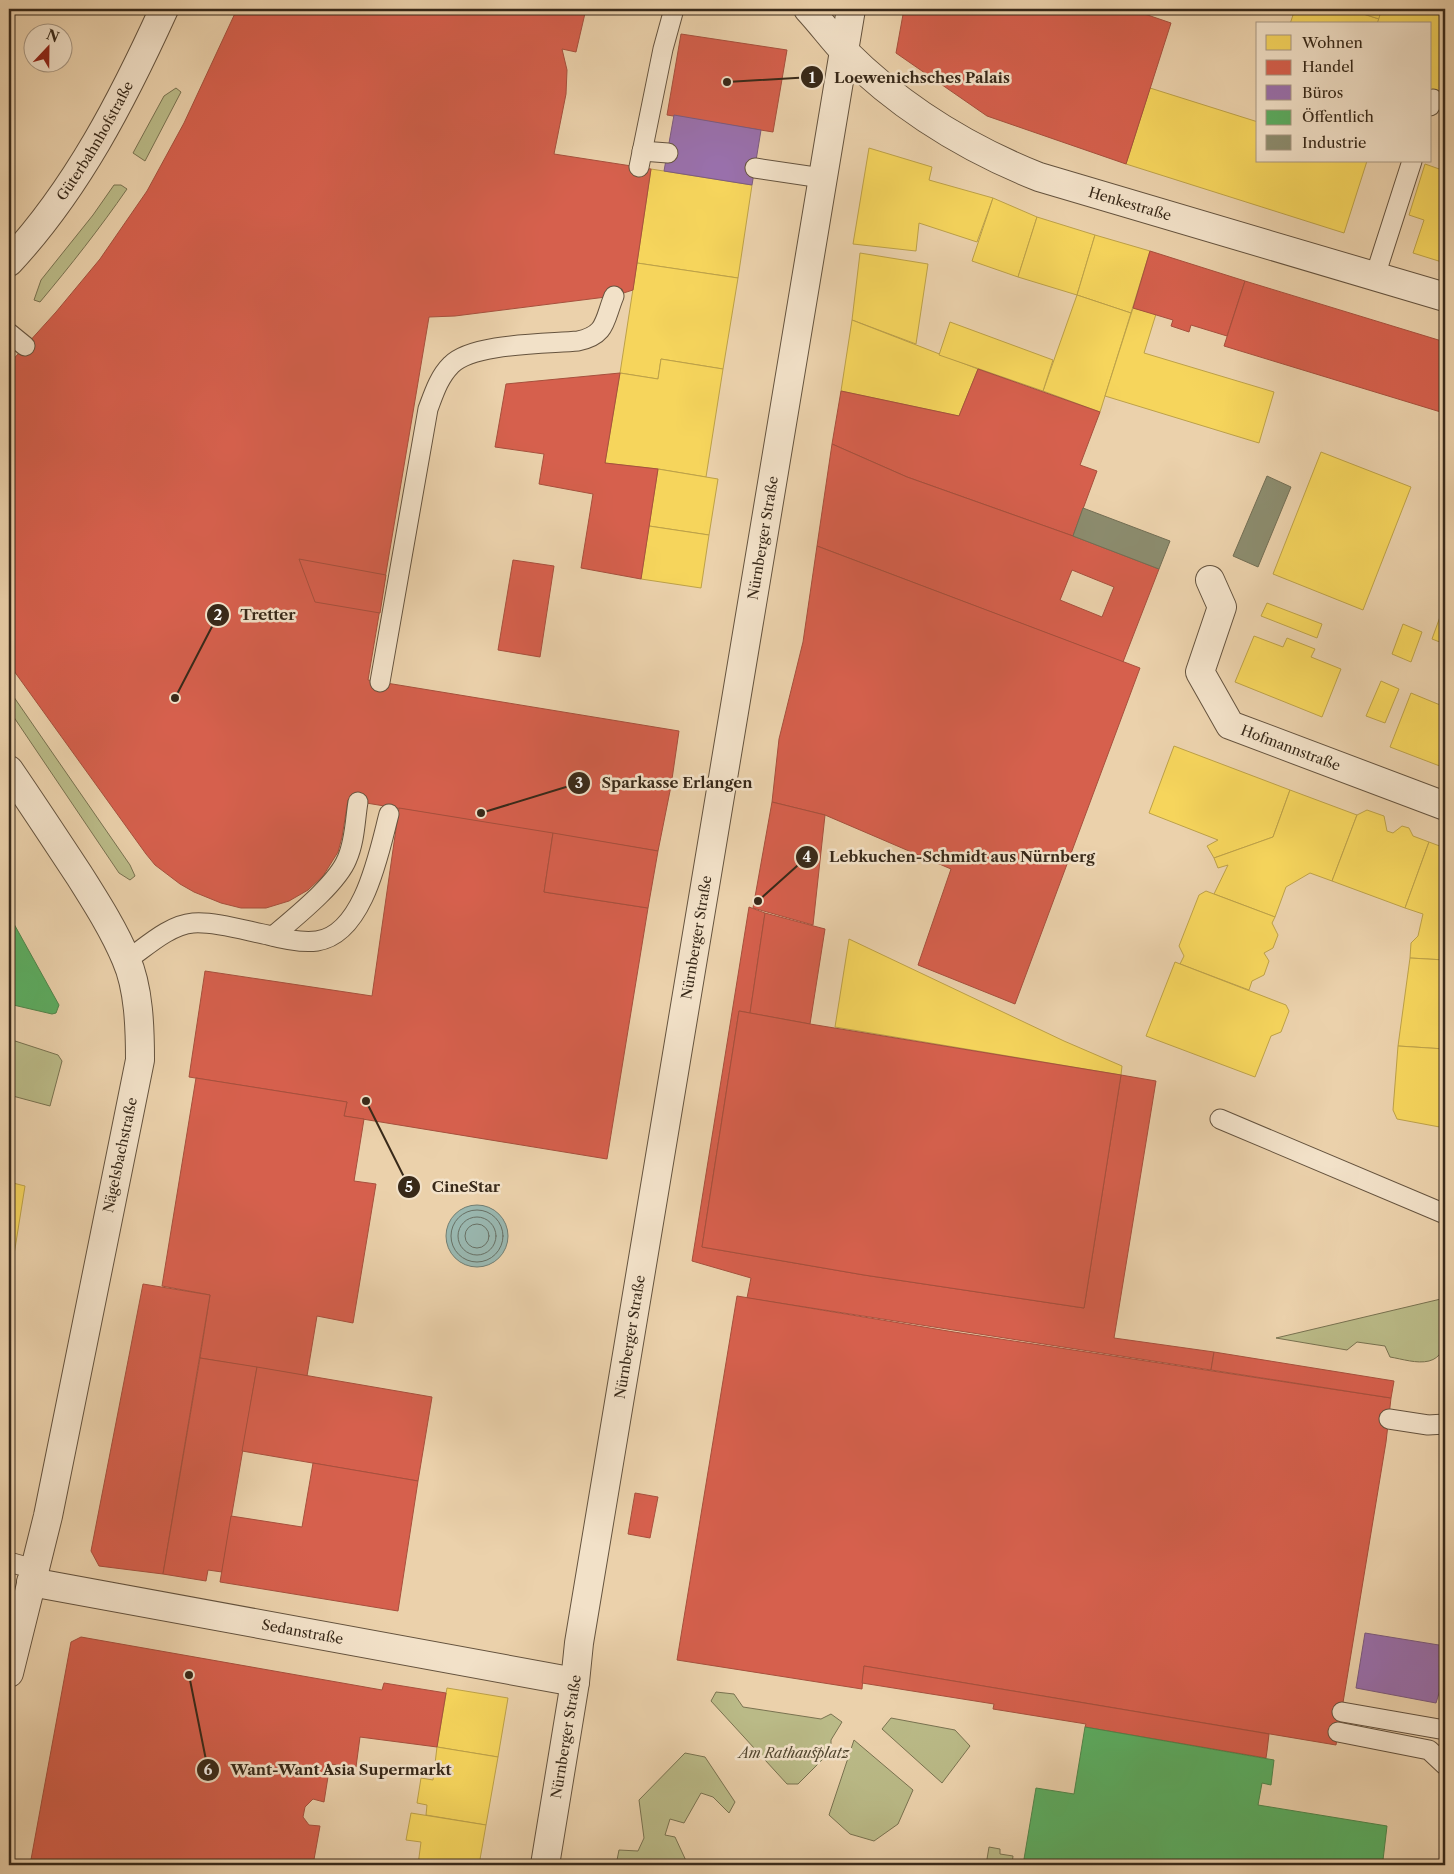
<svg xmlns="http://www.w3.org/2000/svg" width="1454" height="1874" font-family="'Libre Caslon Text',serif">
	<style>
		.green { fill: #baba87; stroke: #797250 }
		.water { fill: #99b6ae; stroke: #727e72 }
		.homes { fill: #f6d55c; stroke: #bda148 }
		.shops { fill: #d6604d; stroke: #a7503d; fill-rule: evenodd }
		.offices { fill: #9970ab; stroke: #7c5b7f }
		.public { fill: #5aae61; stroke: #50864b }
		.industry { fill: #8c8c6e; stroke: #736e54 }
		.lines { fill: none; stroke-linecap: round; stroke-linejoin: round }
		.shore { stroke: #687064; stroke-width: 1 }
		.service-casing { stroke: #65533e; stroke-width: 21 }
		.pedestrian-casing { stroke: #65533e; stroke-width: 30 }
		.minor-casing { stroke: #65533e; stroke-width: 30 }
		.tertiary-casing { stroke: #65533e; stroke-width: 30 }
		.service { stroke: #f2e1c8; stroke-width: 19 }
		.pedestrian { stroke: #f2e1c8; stroke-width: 28 }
		.minor { stroke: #f2e1c8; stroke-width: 28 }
		.tertiary { stroke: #f2e1c8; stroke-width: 28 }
		.labels { text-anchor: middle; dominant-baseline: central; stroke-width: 5; stroke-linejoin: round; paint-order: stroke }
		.street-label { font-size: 14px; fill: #382919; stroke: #f2e1c8 }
		.park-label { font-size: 14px; font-style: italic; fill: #52462f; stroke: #f2e1c8 }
		.leader { fill: none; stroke: #382919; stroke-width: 2 }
		.callout-dot { fill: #382919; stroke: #f2e1c8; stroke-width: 2 }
		.mark-label { font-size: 15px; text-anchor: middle; font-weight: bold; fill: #fff }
		.callout-label { font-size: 15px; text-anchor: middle; font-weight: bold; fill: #382919; stroke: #f2e1c8; stroke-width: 5; stroke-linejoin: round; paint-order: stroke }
	</style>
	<rect width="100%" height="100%" fill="#ebd1ab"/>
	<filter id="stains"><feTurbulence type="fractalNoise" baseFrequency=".004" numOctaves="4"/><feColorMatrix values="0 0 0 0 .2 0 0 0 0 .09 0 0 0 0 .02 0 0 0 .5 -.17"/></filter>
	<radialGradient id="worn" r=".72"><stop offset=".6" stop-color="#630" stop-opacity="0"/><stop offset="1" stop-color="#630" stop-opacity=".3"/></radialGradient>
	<g class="green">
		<polygon points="176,88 181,92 145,161 133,153 164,96"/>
		<path d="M114 185H121L127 189C100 228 71 265 40 302L34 300 41 280 93 215Z"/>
		<polygon points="9,690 130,865 135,876 130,880 119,873 9,710"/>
		<polygon points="9,1039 58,1055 62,1061 50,1106 9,1095"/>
		<path d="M1445 1298C1445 1317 1453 1355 1429 1361 1417 1364 1402 1359 1390 1357L1385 1346 1357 1342 1347 1350 1276 1338Z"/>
		<polygon points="716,1692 734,1694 743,1707 821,1719 831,1714 842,1722 831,1740 831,1747 828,1752 821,1761 798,1784 787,1784 711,1701"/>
		<polygon points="891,1718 955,1730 970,1746 942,1783 882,1729"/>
		<polygon points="854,1740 913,1790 898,1824 874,1841 850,1834 829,1815"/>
		<polygon points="685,1753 705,1757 735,1802 729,1813 713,1797 701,1793 684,1823 670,1819 665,1835 675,1837 688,1865 616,1865 619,1850 638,1851 644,1838 639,1800"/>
		<polygon points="989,1847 1000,1849 1000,1854 1013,1856 1012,1865 986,1865"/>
	</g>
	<circle class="water" cx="477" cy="1236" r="31"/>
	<g class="homes">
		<polygon points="1295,9 1348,9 1379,19 1377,24 1290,24"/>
		<polygon points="1348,9 1382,9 1379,19"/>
		<polygon points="1382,9 1445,9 1445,106 1443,112 1430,108 1430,24 1377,24"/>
		<polygon points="1150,88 1258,122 1258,161 1367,161 1344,233 1126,164"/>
		<polygon points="869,148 932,167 929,180 993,198 977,242 919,223 916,251 853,244"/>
		<polygon points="1425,164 1445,171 1445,263 1413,253 1424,220 1409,215"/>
		<polygon points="651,169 752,185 738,278 637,263"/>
		<polygon points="993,198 1037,217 1018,277 972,261"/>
		<polygon points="1037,217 1095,235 1077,295 1018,277"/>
		<polygon points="1095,235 1150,251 1131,313 1077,295"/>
		<polygon points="860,253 928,264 916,344 852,320"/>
		<polygon points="637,263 738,278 723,369 661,359 658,379 620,373"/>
		<polygon points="1077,295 1131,313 1100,412 1043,391"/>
		<polygon points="1133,308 1156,314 1144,353 1274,392 1259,443 1105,396"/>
		<polygon points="852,320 978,369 959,416 841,391"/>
		<polygon points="950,322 1053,360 1043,391 939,355"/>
		<polygon points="661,359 723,369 706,477 658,469 605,463 620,373 658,379"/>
		<polygon points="1321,452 1411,487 1363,610 1273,574"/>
		<polygon points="658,469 718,479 709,535 649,526"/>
		<polygon points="649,526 709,535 701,588 641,579"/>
		<polygon points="1267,603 1322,624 1317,638 1261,616"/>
		<polygon points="1445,603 1445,644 1432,639"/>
		<polygon points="1403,624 1422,632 1411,662 1392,654"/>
		<polygon points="1254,636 1283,647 1287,638 1315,649 1311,657 1341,669 1322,717 1235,682"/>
		<polygon points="1381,681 1399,689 1385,723 1366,716"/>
		<polygon points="1411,693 1445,707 1445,768 1390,747"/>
		<polygon points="1174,746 1290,790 1273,837 1214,858 1207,846 1218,840 1149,813"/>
		<polygon points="1290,790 1357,815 1332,881 1310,873 1286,887 1275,917 1214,894 1228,865 1218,868 1214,858 1273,837"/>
		<polygon points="1367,810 1384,816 1387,831 1393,833 1402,826 1409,828 1413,836 1429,842 1405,908 1332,881 1357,815"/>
		<polygon points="1429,842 1445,848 1445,960 1410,958 1411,943 1418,936 1423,914 1405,908"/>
		<polygon points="1206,891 1275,917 1272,923 1278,935 1273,948 1264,953 1269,961 1264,975 1252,981 1249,990 1180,964 1184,956 1179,946 1199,895"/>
		<polygon points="849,939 1064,1041 1122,1066 1121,1075 835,1027"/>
		<polygon points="1410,958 1445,960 1445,1049 1398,1046"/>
		<polygon points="1175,962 1286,1005 1289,1011 1281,1032 1271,1036 1255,1077 1146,1036"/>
		<polygon points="1398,1046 1445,1049 1445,1128 1397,1119 1393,1110"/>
		<polygon points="9,1182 25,1186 9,1286"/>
		<polygon points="447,1688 508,1698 498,1757 437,1747"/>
		<polygon points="437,1747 498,1757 486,1825 426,1815 427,1805 417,1803 421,1778 433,1780"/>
		<polygon points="411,1813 486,1825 479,1865 418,1865 421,1842 406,1840"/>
	</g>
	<g class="shops">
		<polygon points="237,9 586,9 576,52 562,49 567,70 566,94 554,154 651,169 633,290 614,296 455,316 429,317 368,680 679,731 671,786 658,851 348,800 342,837 338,852 323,876 308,890 289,901 266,908 241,908 221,903 194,892 180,884 155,865 146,854 9,664 9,364 56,312 100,259 147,191 184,123"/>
		<polygon points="904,9 1130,9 1171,23 1126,164 987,116 896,53"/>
		<polygon points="681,34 787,50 773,132 667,115"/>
		<polygon points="1150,251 1245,281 1227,336 1191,325 1189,332 1171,326 1173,320 1133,308"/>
		<polygon points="1245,281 1445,342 1444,413 1224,346"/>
		<polygon points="978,369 1100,412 1080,465 1097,471 1073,536 907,477 832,444 841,391 959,416"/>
		<polygon points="620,373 605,463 658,469 641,579 581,568 593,494 539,484 544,454 495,447 506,384"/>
		<path d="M832 444 907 477 1073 536 1159 569 1123 662 817 546ZM1072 570 1114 587 1102 617 1060 600Z"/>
		<polygon points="817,546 1140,668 1015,1004 918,965 951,869 825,815 772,802 779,739 803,642"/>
		<polygon points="299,559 386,575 380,613 315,602"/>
		<polygon points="513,560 554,566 540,657 498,650"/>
		<polygon points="772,802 825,815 813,925 753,908"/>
		<polygon points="399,808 553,833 544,892 648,908 607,1159 344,1116 347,1102 189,1077 205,971 372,996"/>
		<polygon points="553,833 658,851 648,908 544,892"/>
		<polygon points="749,907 765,913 750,1013 739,1011 702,1247 864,1275 1084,1308 1121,1075 1156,1081 1114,1338 1214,1352 1211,1370 747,1298 751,1278 692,1261"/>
		<polygon points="765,913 825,929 810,1024 750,1013"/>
		<polygon points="739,1011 810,1024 1121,1075 1084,1308 864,1275 702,1247"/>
		<polygon points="196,1078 347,1102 344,1116 364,1119 354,1181 376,1184 353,1323 317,1316 307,1376 200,1358 210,1295 162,1286"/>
		<polygon points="143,1284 210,1295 163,1574 99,1566 91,1551"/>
		<polygon points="737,1296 954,1332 1391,1398 1386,1442 1336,1745 864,1666 862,1689 677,1660"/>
		<polygon points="1214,1352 1394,1381 1391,1398 1211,1370"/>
		<polygon points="200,1358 257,1367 222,1572 208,1570 206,1581 163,1574"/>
		<polygon points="257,1367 432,1397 418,1481 242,1451"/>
		<polygon points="313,1463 418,1481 398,1611 220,1582 231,1516 302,1527"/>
		<polygon points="635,1493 658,1497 650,1538 628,1534"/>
		<polygon points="81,1637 382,1690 384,1683 446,1693 437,1747 360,1737 356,1767 330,1764 324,1802 313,1799 305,1807 303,1817 309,1825 320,1826 313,1865 30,1865 71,1642"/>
		<polygon points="864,1666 1269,1734 1267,1751 1266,1758 1085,1727 1086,1724 993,1709 994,1704 862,1683"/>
	</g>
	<g class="offices">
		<polygon points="674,115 761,130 752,185 664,171"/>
		<polygon points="1365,1633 1445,1646 1445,1691 1440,1690 1436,1703 1356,1688"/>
	</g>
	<g class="public">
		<polygon points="9,915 59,1005 56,1013 52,1014 9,1004"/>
		<polygon points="1085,1727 1274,1760 1271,1785 1262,1783 1258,1805 1387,1826 1383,1860 1392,1862 1391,1865 1023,1865 1036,1788 1074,1794"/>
	</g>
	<g class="industry">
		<polygon points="1267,476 1291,487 1258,567 1233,556"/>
		<polygon points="1083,508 1170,541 1159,569 1073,536"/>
	</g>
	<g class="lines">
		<g class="shore">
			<circle cx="477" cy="1236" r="26"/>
			<circle cx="477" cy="1236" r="19"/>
			<circle cx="477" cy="1236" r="12"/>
		</g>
		<defs>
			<g id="service">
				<polyline points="1430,106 1433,99"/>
				<polyline points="642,151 668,153"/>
				<polyline points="639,167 663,49 674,9"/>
				<polyline points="755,168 822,178"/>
				<polyline points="1375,276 1412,161"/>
				<polyline points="9,333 25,346"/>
				<path d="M380 682 428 409C434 393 439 377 451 365 472 343 546 344 578 341 607 335 604 320 614 296"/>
				<path d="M273 936C294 918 337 884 347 859 355 841 355 820 358 802"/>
				<path d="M127 960C146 947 169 925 193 923 214 921 247 931 268 935 283 939 302 943 317 941 364 934 379 852 389 814"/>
				<polyline points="1220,1119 1445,1214"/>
				<polyline points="1389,1419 1428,1425 1445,1424"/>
				<polyline points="9,1562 34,1569"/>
				<polyline points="1342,1712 1445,1730"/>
				<polyline points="1338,1732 1429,1750 1445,1765"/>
			</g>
			<polyline id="pedestrian" points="844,51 851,9"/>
			<g id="minor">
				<path id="s1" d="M1210 580 1222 607 1200 672 1230 725 1445 806"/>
				<path id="s2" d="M31 1582 575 1682"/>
				<path id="s3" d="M545 1865 575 1682 579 1643 844 51"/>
			</g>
			<g id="tertiary">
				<path id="s4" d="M808 9C821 23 832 38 845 52 901 108 966 148 1039 177L1445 297"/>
				<path id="s5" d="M9 262C77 189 123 99 164 9"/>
				<path d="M9 770C33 805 56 840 79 875 96 902 114 930 126 959 139 988 140 1029 140 1060L48 1516 9 1673"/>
			</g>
		</defs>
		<use href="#service" class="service-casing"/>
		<use href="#pedestrian" class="pedestrian-casing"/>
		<use href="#minor" class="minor-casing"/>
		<use href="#tertiary" class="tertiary-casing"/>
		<use href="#service" class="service"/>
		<use href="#pedestrian" class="pedestrian"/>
		<use href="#minor" class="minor"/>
		<use href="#tertiary" class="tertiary"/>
	</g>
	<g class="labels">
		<g class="street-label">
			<text stroke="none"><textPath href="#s5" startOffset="149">Güterbahnhofstraße</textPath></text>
			<text stroke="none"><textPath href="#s4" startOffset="384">Henkestraße</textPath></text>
			<text stroke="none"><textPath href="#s3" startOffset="1345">Nürnberger Straße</textPath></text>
			<text stroke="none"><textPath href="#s1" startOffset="224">Hofmannstraße</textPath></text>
			<text stroke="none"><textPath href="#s3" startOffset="940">Nürnberger Straße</textPath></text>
			<text transform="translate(120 1155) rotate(-78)">Nägelsbachstraße</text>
			<text stroke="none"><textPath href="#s3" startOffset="535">Nürnberger Straße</textPath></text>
			<text stroke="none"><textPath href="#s2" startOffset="276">Sedanstraße</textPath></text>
			<text stroke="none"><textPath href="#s3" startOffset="130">Nürnberger Straße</textPath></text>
		</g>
		<g class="park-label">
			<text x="794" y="1753">Am Rathausplatz</text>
		</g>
	</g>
	<path class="leader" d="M727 82L812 77M175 698L218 615M481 813L579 783M758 901L807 857M366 1101L409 1187M189 1675L208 1770"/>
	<g class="callout-dot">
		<circle cx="727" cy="82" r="5"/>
		<circle cx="175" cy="698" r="5"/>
		<circle cx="481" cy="813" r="5"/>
		<circle cx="758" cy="901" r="5"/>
		<circle cx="366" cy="1101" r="5"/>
		<circle cx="189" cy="1675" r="5"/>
		<circle cx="812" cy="77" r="12"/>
		<circle cx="218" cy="615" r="12"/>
		<circle cx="579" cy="783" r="12"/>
		<circle cx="807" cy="857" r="12"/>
		<circle cx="409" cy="1187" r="12"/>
		<circle cx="208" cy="1770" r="12"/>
	</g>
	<g class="mark-label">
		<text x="812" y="83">1</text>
		<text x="218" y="620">2</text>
		<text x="579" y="788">3</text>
		<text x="807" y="862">4</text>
		<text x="409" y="1192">5</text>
		<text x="208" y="1775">6</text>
	</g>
	<g class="callout-label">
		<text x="922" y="83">Loewenichsches Palais</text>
		<text x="268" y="620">Tretter</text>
		<text x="677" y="788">Sparkasse Erlangen</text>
		<text x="962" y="862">Lebkuchen-Schmidt aus Nürnberg</text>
		<text x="466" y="1192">CineStar</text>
		<text x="341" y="1775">Want-Want Asia Supermarkt</text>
	</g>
	<rect width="1454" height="1874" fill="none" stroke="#ebd1ab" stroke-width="30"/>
	<rect x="10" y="10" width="1434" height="1854" fill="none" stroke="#382919" stroke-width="2.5"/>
	<rect x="15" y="15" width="1424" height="1844" fill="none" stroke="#382919"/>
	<rect x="1256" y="22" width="175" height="140" fill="#f2e1c8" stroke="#a89782"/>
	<rect x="1266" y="35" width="25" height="15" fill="#f6d55c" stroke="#a89782"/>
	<text x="1302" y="48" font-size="15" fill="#382919">Wohnen</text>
	<rect x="1266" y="60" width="25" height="15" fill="#d6604d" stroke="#a89782"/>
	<text x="1302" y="72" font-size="15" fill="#382919">Handel</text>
	<rect x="1266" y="85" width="25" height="15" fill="#9970ab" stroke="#a89782"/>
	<text x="1302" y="98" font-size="15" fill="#382919">Büros</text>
	<rect x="1266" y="110" width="25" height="15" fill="#5aae61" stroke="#a89782"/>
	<text x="1302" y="122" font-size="15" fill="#382919">Öffentlich</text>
	<rect x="1266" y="135" width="25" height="15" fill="#8c8c6e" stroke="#a89782"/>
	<text x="1302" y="148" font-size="15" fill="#382919">Industrie</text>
	<g transform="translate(48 48) rotate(22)"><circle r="24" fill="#f2e1c8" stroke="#a89782"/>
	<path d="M0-4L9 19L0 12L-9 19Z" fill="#8f2418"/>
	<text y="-8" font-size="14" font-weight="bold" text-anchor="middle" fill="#382919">N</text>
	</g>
	<rect width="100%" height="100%" filter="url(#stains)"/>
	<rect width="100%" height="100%" fill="url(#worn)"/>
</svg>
